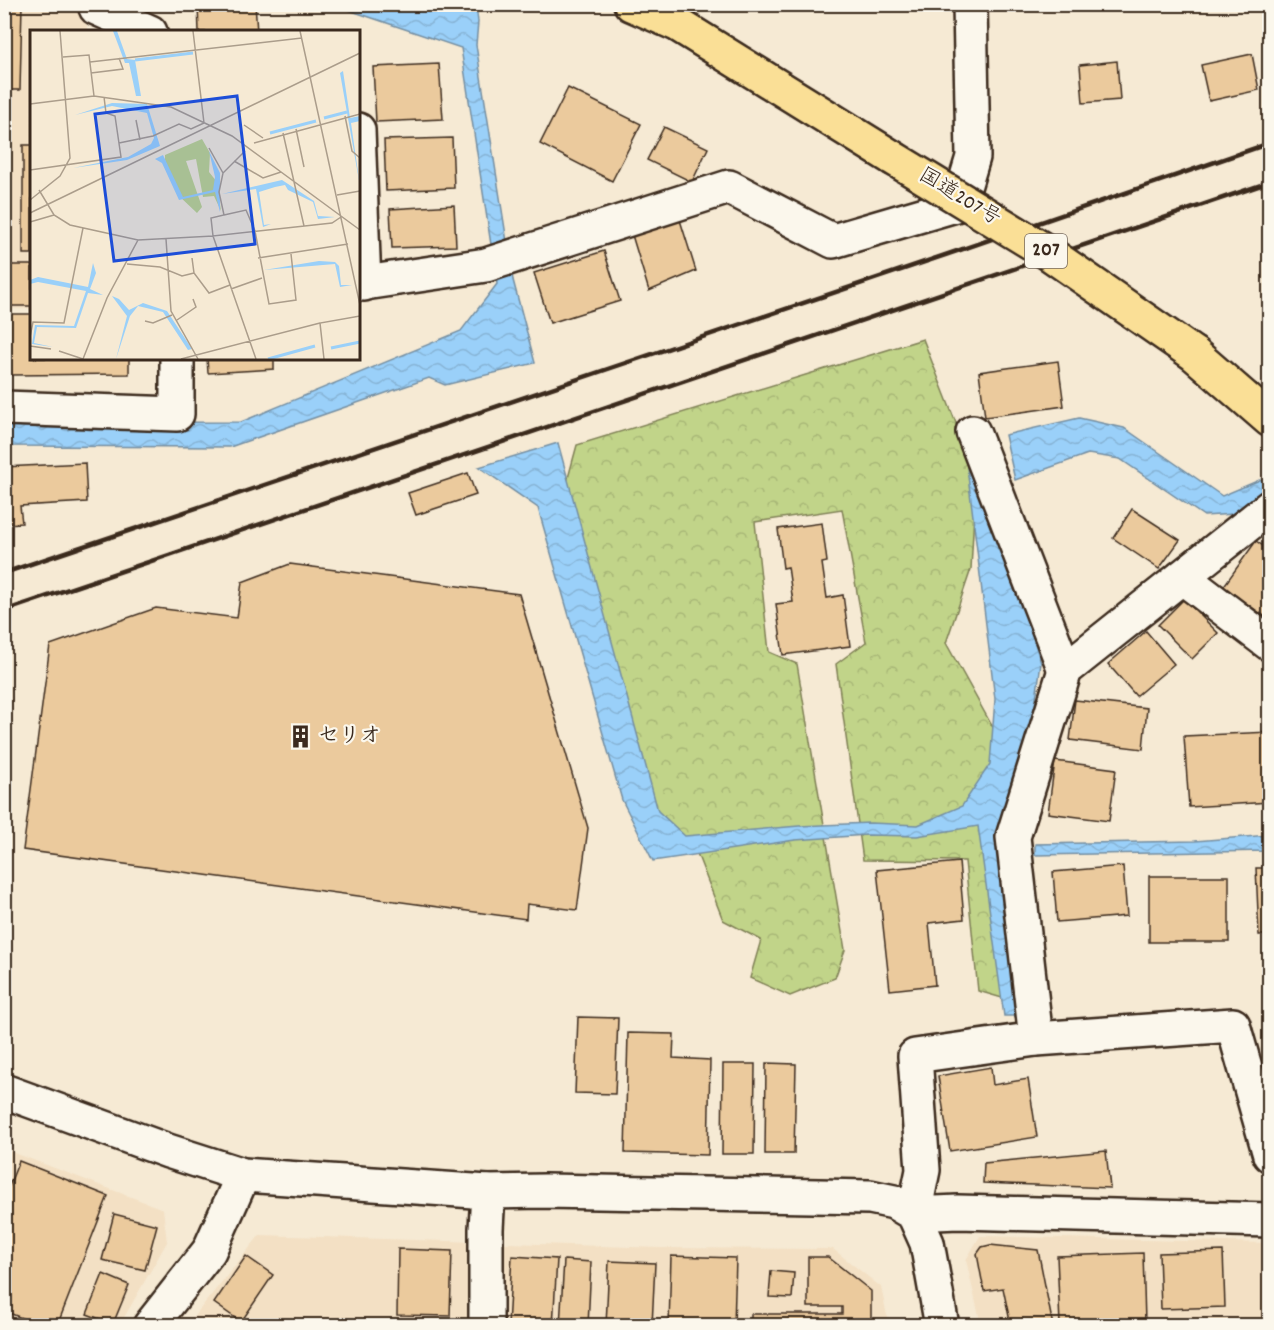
<svg xmlns="http://www.w3.org/2000/svg" width="1274" height="1330" font-family="Dekko,'Klee One',sans-serif">
	<style>
		.built { fill: #f3e0c4 }
		.forest { fill: url(#forest-crowns); stroke: #7e7f54; stroke-width: 1.5 }
		.water { fill: url(#water-waves); stroke: #748ea1; stroke-width: 1.5 }
		.building { fill: #ebca9d; stroke: #3b2a1e; stroke-width: 1.5 }
		.lines { fill: none; stroke-linecap: round; stroke-linejoin: round }
		.minor-casing { stroke: #3b2a1e; stroke-width: 38 }
		.highway-casing { stroke: #3b2a1e; stroke-width: 38 }
		.minor { stroke: #fbf7ec; stroke-width: 33 }
		.highway { stroke: #fadf96; stroke-width: 33 }
		.rail { stroke: #3b2a1e; stroke-width: 4.5 }
		.highway-bridge-casing { stroke: #3b2a1e; stroke-width: 38; stroke-linecap: butt }
		.highway-bridge { stroke: #fadf96; stroke-width: 33 }
		.labels { text-anchor: middle; dominant-baseline: central; stroke-width: 4.5; stroke-linejoin: round; paint-order: stroke }
		.shield { fill: #fbf7ec; stroke: #75685c; stroke-width: 1.5 }
		.shield-label { font-size: 20px; font-weight: bold; fill: #3b2a1e }
		.street-label { font-size: 21px; fill: #3b2a1e; stroke: #fbf7ec }
		.poi-label { font-size: 21px; font-weight: bold; fill: #3b2a1e; stroke: #fbf7ec; text-anchor: start }
		.inset-river { fill: none; stroke: #9ad0f9; stroke-width: 3 }
		.inset-road { fill: none; stroke: #ab9d8b; stroke-width: 1.5 }
		.view { fill: #1d4ed8; fill-opacity: 0.15; stroke: #1d4ed8; stroke-width: 3 }
		.inset-edge { fill: none; stroke: #3b2a1e; stroke-width: 3 }
	</style>
	<defs>
		<pattern id="forest-crowns" width="20" height="18" patternUnits="userSpaceOnUse" patternTransform="scale(1.5)"><rect width="20" height="18" fill="#c1d489"/><path d="M2 6a3 3 0 1 1 6 0M12 15a3 3 0 1 1 6 0" fill="none" stroke="#a7b676"/></pattern>
		<pattern id="water-waves" width="16" height="10" patternUnits="userSpaceOnUse" patternTransform="scale(1.5)"><rect width="16" height="10" fill="#9ad0f9"/><path d="M0 5q4-4 8 0t8 0" fill="none" stroke="#86b3d5"/></pattern>
	</defs>
	<rect width="100%" height="100%" fill="#f6ead4"/>
	<filter id="ink" filterUnits="userSpaceOnUse"><feTurbulence type="fractalNoise" baseFrequency=".0167" numOctaves="2"/><feDisplacementMap in="SourceGraphic" scale="12" xChannelSelector="R" yChannelSelector="G"/><feConvolveMatrix kernelMatrix="1 2 1 2 8 2 1 2 1" color-interpolation-filters="sRGB"/></filter>
	<g filter="url(#ink)">
		<g class="built">
			<polygon points="4,5 86,5 87,31 32,32 31,309 5,309"/>
			<polygon points="4,1149 163,1209 167,1242 125,1316 118,1325 5,1325"/>
			<polygon points="260,1235 662,1248 833,1249 881,1287 889,1325 186,1326"/>
			<polygon points="980,1236 1268,1243 1267,1325 981,1325 966,1260"/>
		</g>
		<polygon class="forest" points="923,339 976,474 971,569 946,643 1002,744 1009,1000 978,991 965,861 863,860 836,664 866,642 842,509 755,522 769,652 797,664 845,950 835,978 790,996 750,978 761,940 723,920 693,843 644,814 565,489 577,445"/>
		<g class="water">
			<polygon points="334,5 476,5 478,22 476,45 513,280 535,363 445,385 429,378 230,447 5,446 5,423 241,422 461,331 497,284 461,48"/>
			<polygon points="1079,418 1124,428 1222,496 1262,479 1267,487 1234,514 1204,516 1120,459 1088,454 1015,480 1005,435"/>
			<polygon points="558,443 658,811 685,836 799,826 870,823 918,825 962,806 990,764 995,699 966,459 976,451 1041,663 1035,706 1008,800 1000,845 1016,1016 1004,1016 978,826 917,836 867,835 795,840 653,861 622,800 538,508 479,467"/>
			<polygon points="1269,835 1269,851 1035,855 1035,844 1195,841"/>
		</g>
		<g class="building">
			<polygon points="4,4 22,4 20,90 4,90"/>
			<polygon points="198,4 255,4 257,32 199,32"/>
			<polygon points="1252,54 1259,90 1209,101 1201,65"/>
			<polygon points="1117,61 1120,100 1083,103 1080,65"/>
			<polygon points="439,64 443,119 376,122 373,67"/>
			<polygon points="568,88 641,124 612,181 540,144"/>
			<polygon points="664,127 708,148 692,182 647,160"/>
			<polygon points="452,138 454,188 386,191 384,140"/>
			<rect x="23" y="145" width="9" height="109"/>
			<polygon points="454,205 456,246 392,248 390,209"/>
			<polygon points="680,220 696,271 649,291 632,235"/>
			<polygon points="604,251 620,301 550,323 534,273"/>
			<rect x="4" y="265" width="28" height="41"/>
			<polygon points="10,314 32,314 32,358 129,358 129,374 10,375"/>
			<polygon points="207,358 274,358 274,369 208,373"/>
			<polygon points="1058,361 1064,406 985,417 979,372"/>
			<polygon points="85,463 87,502 20,506 22,523 4,524 4,467"/>
			<polygon points="468,473 476,495 416,515 408,493"/>
			<polygon points="1132,509 1180,540 1159,569 1113,538"/>
			<polygon points="822,523 827,562 822,563 827,598 843,595 850,646 783,655 776,604 793,602 788,567 783,568 778,529"/>
			<polygon points="1256,541 1270,551 1270,620 1223,587"/>
			<polygon points="290,564 519,594 588,828 577,910 527,904 526,919 23,850 50,645 156,608 237,618 242,582"/>
			<polygon points="1184,599 1218,633 1192,659 1158,625"/>
			<polygon points="1146,631 1174,664 1136,696 1108,664"/>
			<polygon points="1075,700 1147,708 1143,749 1070,740"/>
			<polygon points="1270,732 1270,802 1189,807 1184,736"/>
			<polygon points="1055,761 1116,769 1109,821 1048,813"/>
			<polygon points="959,862 964,919 929,923 935,985 890,990 877,870"/>
			<polygon points="1123,866 1127,916 1057,922 1053,872"/>
			<polygon points="1256,868 1270,868 1270,935 1259,935"/>
			<rect x="1149" y="876" width="80" height="66"/>
			<polygon points="578,1017 618,1018 615,1094 575,1093"/>
			<polygon points="628,1033 674,1034 673,1058 710,1060 708,1155 625,1153"/>
			<polygon points="766,1063 796,1064 794,1154 765,1154"/>
			<polygon points="723,1064 755,1064 754,1154 722,1154"/>
			<polygon points="991,1067 993,1085 1028,1079 1037,1137 950,1151 938,1076"/>
			<polygon points="1106,1151 1110,1188 983,1183 984,1163"/>
			<polygon points="19,1161 108,1196 57,1326 42,1326 4,1311 4,1198"/>
			<polygon points="114,1214 157,1225 145,1270 102,1260"/>
			<polygon points="990,1245 1038,1250 1053,1326 1011,1326 1003,1288 984,1291 977,1254 982,1247"/>
			<polygon points="398,1249 452,1251 450,1316 397,1315"/>
			<polygon points="1223,1251 1225,1307 1161,1309 1159,1253"/>
			<polygon points="1143,1253 1145,1322 1060,1324 1057,1256"/>
			<polygon points="246,1256 273,1275 241,1322 214,1303"/>
			<polygon points="512,1256 557,1259 553,1326 508,1326"/>
			<polygon points="671,1256 736,1258 734,1326 669,1326"/>
			<polygon points="808,1257 828,1257 871,1291 871,1326 751,1326 751,1314 842,1314 842,1307 808,1307"/>
			<polygon points="564,1260 591,1262 588,1326 560,1326"/>
			<polygon points="609,1261 655,1263 652,1326 606,1326"/>
			<polygon points="771,1271 794,1273 792,1298 769,1297"/>
			<polygon points="103,1274 129,1285 113,1324 87,1314"/>
		</g>
		<g class="lines">
			<defs>
				<g id="minor">
					<polyline points="96,4 96,8 150,32"/>
					<polyline points="358,130 364,284"/>
					<polyline points="358,284 486,265 729,187 833,241 959,204 973,157 970,4"/>
					<polyline points="4,408 177,414 177,358"/>
					<polyline points="973,432 1065,670"/>
					<polyline points="1270,507 1065,670 1013,837 1036,1039 915,1056 923,1170 914,1214 958,1212 1270,1220"/>
					<polyline points="1182,577 1270,644"/>
					<polyline points="1036,1039 1233,1025 1270,1155"/>
					<polyline points="4,1091 168,1151 243,1175 488,1192 545,1191 870,1197 894,1202 914,1214 927,1243 942,1326"/>
					<polyline points="150,1326 209,1251 243,1175"/>
					<polyline points="486,1326 486,1229 488,1192"/>
				</g>
				<g id="highway">
					<polyline points="631,4 677,24 893,158"/>
					<polyline points="1194,354 1270,420"/>
				</g>
			</defs>
			<use href="#minor" class="minor-casing"/>
			<use href="#highway" class="highway-casing"/>
			<use href="#minor" class="minor"/>
			<use href="#highway" class="highway"/>
			<g class="rail">
				<polyline points="4,573 960,250 1270,143"/>
				<polyline points="4,611 1270,182"/>
			</g>
			<defs>
				<polyline id="highway-bridge" points="893,158 1047,252 1194,354"/>
			</defs>
			<use href="#highway-bridge" class="highway-bridge-casing"/>
			<use href="#highway-bridge" class="highway-bridge"/>
		</g>
	</g>
	<defs>
		<symbol id="building-bare" viewBox="-9 -9 18 18"><path d="M-4-6H4V6H1V3H-1V6H-4ZM-2.5-4.3h1.7v1.8h-1.7ZM.8-4.3h1.7v1.8H.8ZM-2.5-1h1.7V.8h-1.7ZM.8-1h1.7V.8H.8Z" fill="#3b2a1e" stroke="#fbf7ec" stroke-width="2.5" paint-order="stroke"/></symbol>
	</defs>
	<g fill-rule="evenodd">
		<use href="#building-bare" x="284" y="720" width="33" height="33"/>
	</g>
	<g class="labels">
		<rect class="shield" x="1025" y="234" width="42" height="34" rx="4.5"/>
		<g class="shield-label">
			<text x="1046" y="251">207</text>
		</g>
		<g class="street-label">
			<text transform="translate(959 198) rotate(31)">国道207号</text>
		</g>
		<g class="poi-label">
			<text x="318" y="737">セリオ</text>
		</g>
	</g>
	<g transform="translate(30 30)">
		<rect width="330" height="330" fill="#f6ead4"/>
		<path d="M172 109 180 123 179 142 187 152 191 181 184 166 173 167 166 129 156 131 172 177 167 183 148 165 135 130V125Z" fill="#c1d489"/>
		<path d="M83 1H87L97 29 105 30 111 66H106L99 33H95ZM313 41 320 88 330 86V91L321 93 330 156 310 43ZM82 73 117 74 130 116 97 130 43 138 98 127 121 114 124 108 117 83 82 76 45 85ZM179 121 190 143V182L185 162 149 170 132 133 125 129 133 125 153 167 183 160 185 147ZM252 150 284 171 288 186 305 187 288 189 283 172 258 160 255 155 245 157 229 162 234 195 241 194 233 197 226 159 192 164ZM289 231 305 232 309 236 311 255H322L310 257 305 234 234 240ZM63 233 66 243 60 259 73 265 58 263 46 298 7 297 4 313 23 317 2 314 5 295 44 296 56 261 8 252 0 254V250L8 247 58 257ZM82 266 89 269 99 280 113 273 137 281 162 319 158 320 133 282 108 276 100 286 86 329 97 286Z" fill="#9ad0f9"/>
		<path class="inset-river" d="M105 30 163 23M294 88 317 82M240 103 286 91M301 318 330 312M238 329 285 316"/>
		<path class="inset-road" d="M270 1 330 275M33 27 59 25 64 66M60 32 272 8M61 43 93 39 89 28M0 74 64 66 141 77 202 106 330 200M315 86 322 121 330 128M106 90 110 110M214 95 233 108M266 99 274 137M253 103 274 196M89 113 123 106 149 94 161 99 174 93 163 1M224 113 330 84M179 118 193 143M215 121 193 143 189 162 194 185 181 188 183 206 302 193 311 187M204 131 233 148 251 142M0 140 91 127 85 86 76 83 74 67M9 160 24 185 40 195 108 210 183 206 226 329M307 165 330 161M0 170 30 146 40 128 30 1M0 183 330 23M194 185 216 180 225 201 239 274 266 270 261 224M0 192 24 185M136 209 141 281 168 329M162 228 164 243 179 263 200 255M228 228 318 214M97 234 130 237 152 246 164 243M201 259 232 248M147 290 166 277 163 269M115 291 123 293 142 285M0 307 3 292 34 293 53 198M0 316 21 319M29 321 53 329M53 329 77 268 108 210M151 329 290 293M294 329 290 293 330 286"/>
		<path class="view" d="M207 66 225 214 84 231 65 84Z"/>
		<rect width="330" height="330" class="inset-edge"/>
	</g>
	<rect width="1274" height="1330" fill="none" stroke="#fbf7ec" stroke-width="24"/>
	<rect x="12" y="12" width="1250" height="1306" fill="none" stroke="#3b2a1e" stroke-width="2" filter="url(#ink)"/>
</svg>
